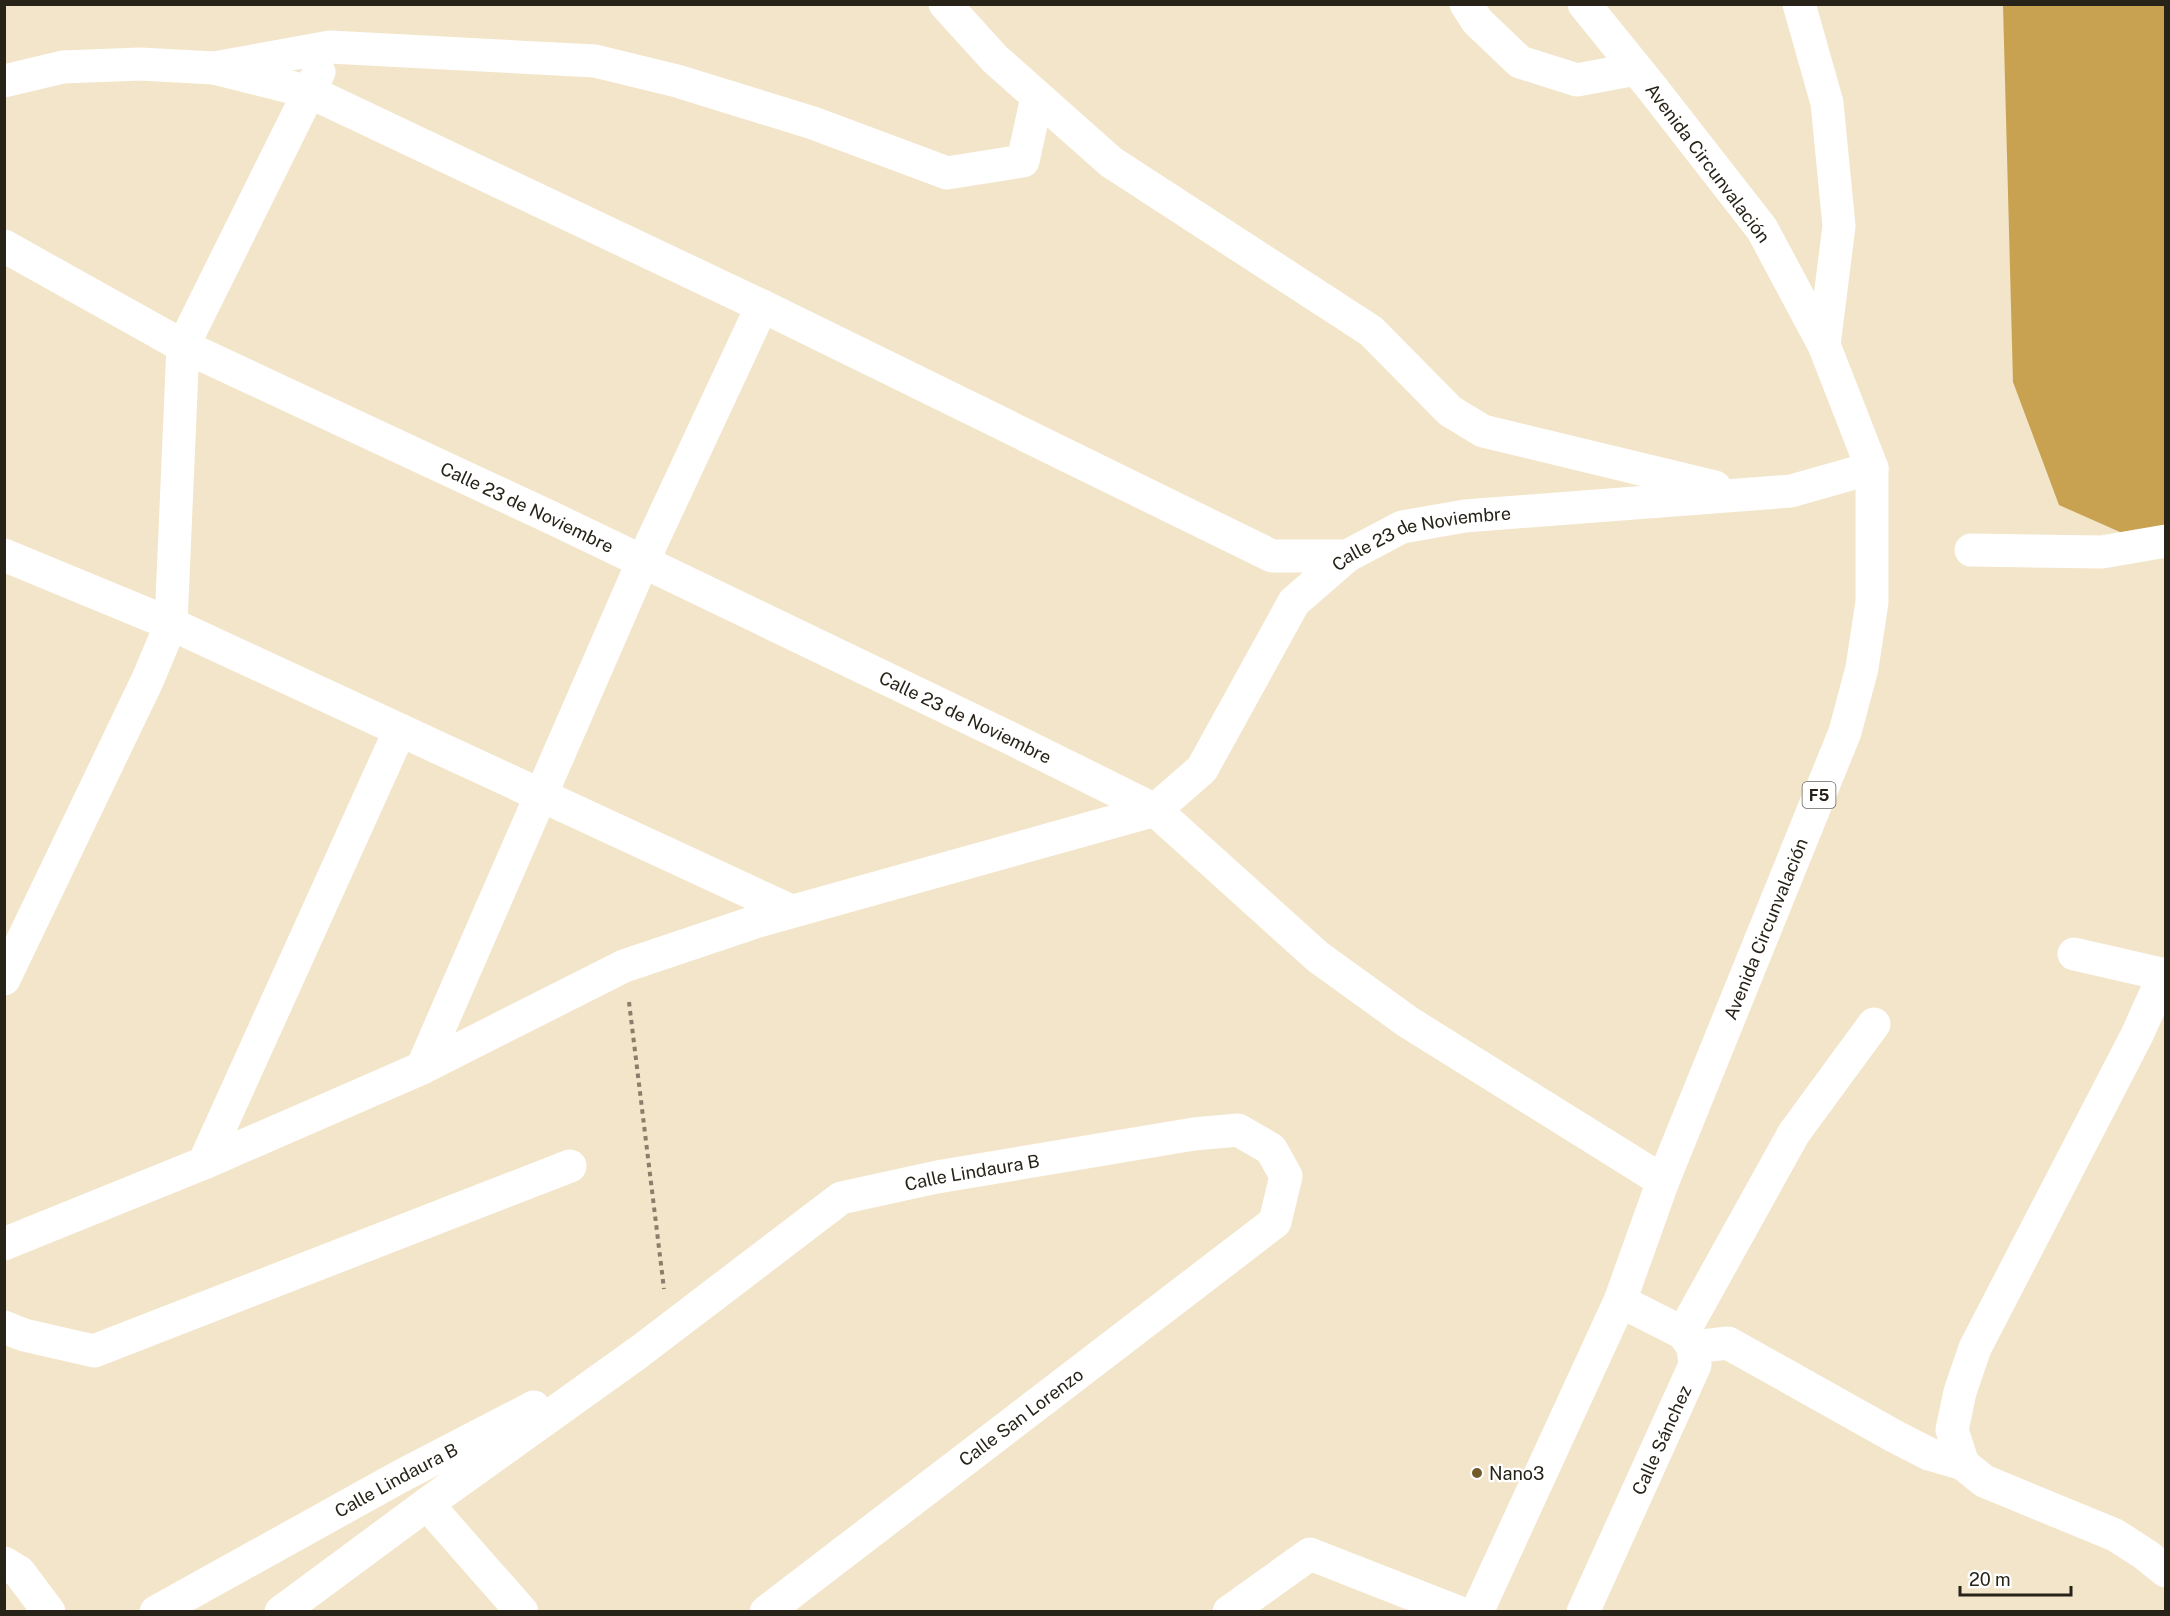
<svg xmlns="http://www.w3.org/2000/svg" width="2170" height="1616" font-family="'Public Sans',sans-serif">
	<style>
		.forest { fill: #c8a251 }
		.lines { fill: none; stroke-linecap: round; stroke-linejoin: round }
		.path { stroke: #887e6b; stroke-width: 4; stroke-dasharray: 4.5 4.5; stroke-linecap: butt }
		.minor { stroke: #fff; stroke-width: 33 }
		.trunk { stroke: #fff; stroke-width: 33 }
		.poi-dot { fill: #725b2b; stroke: #fff; stroke-width: 2 }
		.labels { text-anchor: middle; dominant-baseline: central; stroke-width: 4.5; stroke-linejoin: round; paint-order: stroke }
		.shield { fill: #fff; stroke: #68655d; stroke-width: 1.5 }
		.shield-label { font-size: 16px; font-weight: bold; fill: #282318 }
		.street-label { font-size: 18px; fill: #282318; stroke: #fff }
		.poi-label { font-size: 18px; fill: #282318; stroke: #fff; text-anchor: start }
	</style>
	<rect width="100%" height="100%" fill="#f3e5c9"/>
	<polygon class="forest" points="2003,5 2165,5 2165,552 2059,505 2013,382"/>
	<g class="lines">
		<polyline class="path" points="629,1002 664,1289"/>
		<g class="minor">
			<polyline points="945,4 995,59 1111,162 1371,331 1450,411 1483,431 1715,487"/>
			<polyline points="1466,4 1477,21 1520,62 1577,80 1636,69"/>
			<polyline points="1799,4 1827,103 1839,226 1824,345"/>
			<polyline points="214,68 310,92 762,306 1272,556 1347,556"/>
			<polyline points="4,81 63,67 140,64 214,68 330,47 595,61 677,81 813,123 947,173 1023,161 1037,97"/>
			<path id="s1" d="M4 246 183 346 550 517 1010 738 1155 810 1202 769 1294 602 1347 556 1402 527 1465 516 1791 491 1872 468"/>
			<polyline points="1971,550 2102,552 2166,541"/>
			<polyline points="4,555 171,624 791,911"/>
			<polyline points="2074,954 2166,975"/>
			<polyline points="2164,975 2137,1035 1975,1348 1960,1392 1952,1430 1963,1464 1984,1481 2115,1535 2146,1555 2166,1571"/>
			<polyline points="4,979 148,679 171,624 183,346 319,72"/>
			<polyline points="422,1068 643,561 762,306"/>
			<polyline points="204,1163 400,730"/>
			<polyline points="4,1244 204,1163 422,1068 624,966 758,921 1155,810 1318,957 1408,1022 1663,1181"/>
			<polyline points="4,1327 24,1335 94,1351 570,1166"/>
			<polyline points="1683,1333 1794,1133 1874,1024"/>
			<polyline points="1693,1347 1728,1343 1894,1436 1929,1454 1963,1464"/>
			<polyline points="427,1504 522,1612"/>
			<polyline points="4,1563 19,1572 49,1612"/>
			<path id="s2" d="M156 1612 401 1476 534 1407"/>
			<path id="s3" d="M281 1612 427 1504 639 1352 841 1198 937 1177 1194 1134 1238 1130 1271 1149 1286 1176 1275 1222 766 1612"/>
			<polyline points="1229,1612 1310,1554 1458,1612"/>
			<path id="s4" d="M1583 1612 1695 1365 1693 1347 1683 1333 1620 1301"/>
		</g>
		<path class="trunk" id="s5" d="M1477 1612 1620 1301 1663 1181 1845 732 1862 668 1872 602V468L1824 345 1762 229 1652 88 1584 4"/>
	</g>
	<circle class="poi-dot" cx="1477" cy="1473" r="6"/>
	<g class="labels">
		<rect class="shield" x="1802.5" y="782" width="33" height="26" rx="4.5"/>
		<g class="shield-label">
			<text x="1819" y="795">F5</text>
		</g>
		<g class="street-label">
			<text transform="translate(1708 163) rotate(53)">Avenida Circunvalación</text>
			<text stroke="none"><textPath href="#s1" startOffset="585">Calle 23 de Noviembre</textPath></text>
			<text stroke="none"><textPath href="#s1" startOffset="1683">Calle 23 de Noviembre</textPath></text>
			<text stroke="none"><textPath href="#s1" startOffset="1071">Calle 23 de Noviembre</textPath></text>
			<text stroke="none"><textPath href="#s5" startOffset="742">Avenida Circunvalación</textPath></text>
			<text stroke="none"><textPath href="#s3" startOffset="830">Calle Lindaura B</textPath></text>
			<text transform="translate(1021 1417) rotate(-37)">Calle San Lorenzo</text>
			<text stroke="none"><textPath href="#s4" startOffset="189">Calle Sánchez</textPath></text>
			<text stroke="none"><textPath href="#s2" startOffset="274">Calle Lindaura B</textPath></text>
		</g>
		<g class="poi-label">
			<text x="1489" y="1473">Nano3</text>
		</g>
	</g>
	<rect width="2170" height="1616" fill="none" stroke="#282318" stroke-width="12"/>
	<path d="M1960 1586v9h111v-9" fill="none" stroke="#282318" stroke-width="3"/>
	<text x="1969" y="1586" font-size="18" fill="#282318" stroke="#ffffff" stroke-width="4.5" paint-order="stroke">20 m</text>
</svg>
